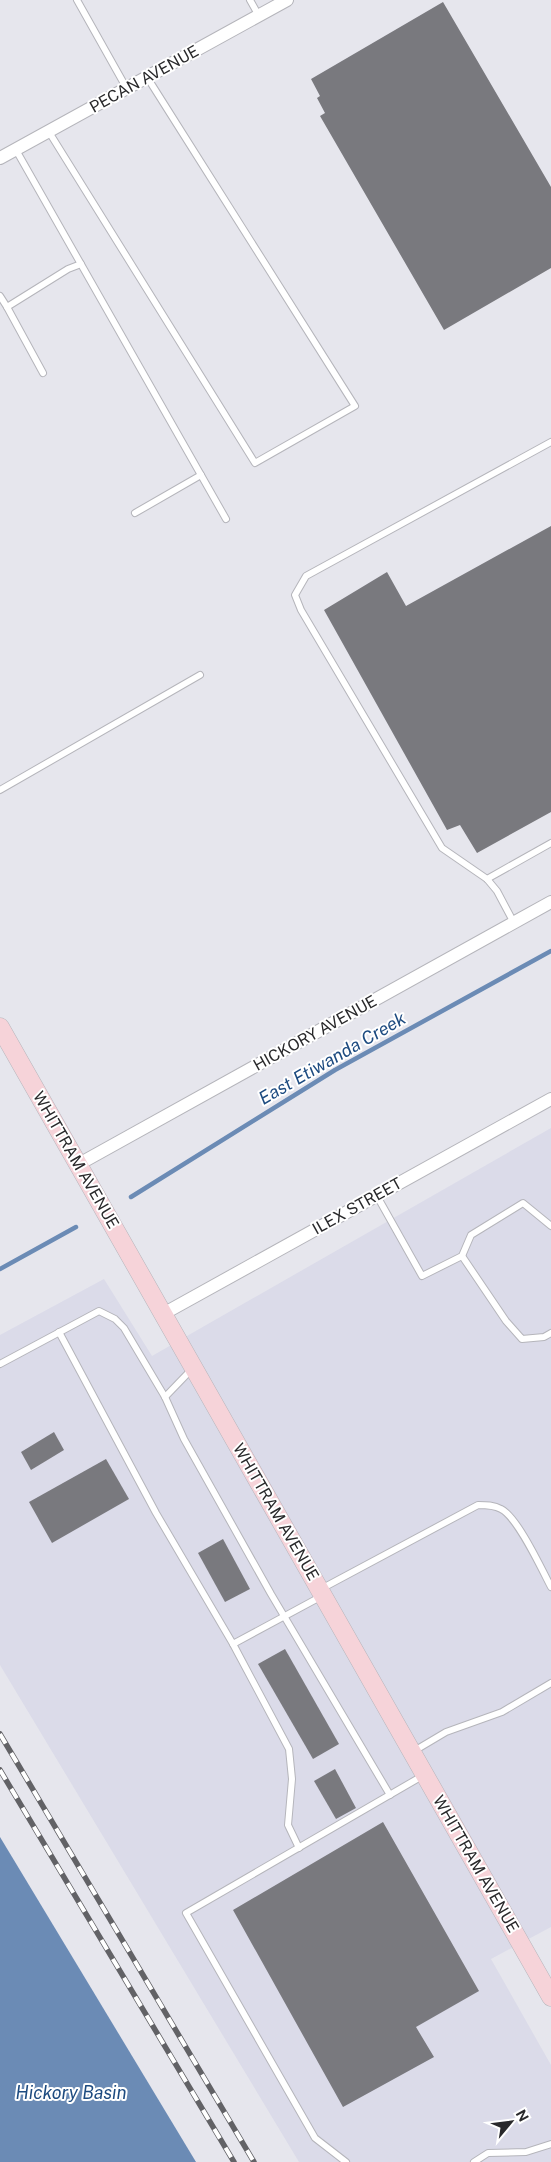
<svg xmlns="http://www.w3.org/2000/svg" width="551" height="2162" font-family="'Public Sans',sans-serif">
	<style>
		.built { fill: #dbdbe9 }
		.water { fill: #6b8bb5 }
		.lines { fill: none; stroke-linecap: round; stroke-linejoin: round }
		.stream { stroke: #6b8bb5; stroke-width: 4.5 }
		.building { fill: #79797e }
		.lane-casing { stroke: #b5b5bb; stroke-width: 8 }
		.street-casing { stroke: #b5b5bb; stroke-width: 14 }
		.secondary-casing { stroke: #b5b5bb; stroke-width: 19 }
		.lane { stroke: #fff; stroke-width: 6 }
		.street { stroke: #fff; stroke-width: 12 }
		.secondary { stroke: #f6d3d9; stroke-width: 18 }
		.rail-casing { stroke: #626266; stroke-width: 5.5 }
		.rail { stroke: #fff; stroke-width: 4; stroke-dasharray: 11; stroke-linecap: butt }
		.labels { text-anchor: middle; dominant-baseline: central; stroke-width: 4; stroke-linejoin: round; paint-order: stroke }
		.street-label { font-size: 16px; fill: #29292b; stroke: #fff }
		.water-label { font-size: 18px; font-style: italic; fill: #1d4b80; stroke: #fff }
	</style>
	<rect width="100%" height="100%" fill="#e6e6ed"/>
	<polygon class="built" points="551,1128 551,1927 491,1959 551,2065 551,2162 299,2162 0,1665 0,1335 104,1279 152,1356"/>
	<polygon class="water" points="0,1837 196,2162 0,2162"/>
	<g class="lines">
		<g class="stream">
			<polyline points="131,1197 335,1070 551,951"/>
			<polyline points="0,1269 76,1227"/>
		</g>
	</g>
	<g class="building">
		<polygon points="443,2 551,187 551,268 444,330 320,116 325,113 317,98 320,96 311,79"/>
		<polygon points="551,526 551,812 477,853 460,825 447,830 324,610 387,572 406,606"/>
		<polygon points="54,1432 64,1450 31,1470 21,1452"/>
		<polygon points="106,1459 129,1499 52,1543 29,1502"/>
		<polygon points="223,1539 250,1589 225,1602 198,1553"/>
		<polygon points="285,1649 339,1744 313,1759 258,1664"/>
		<polygon points="335,1769 356,1808 336,1819 314,1781"/>
		<polygon points="383,1822 479,1991 416,2027 434,2057 343,2107 233,1910"/>
	</g>
	<g class="lines">
		<defs>
			<g id="lane">
				<polyline points="77,0 127,89"/>
				<polyline points="250,0 259,16"/>
				<polyline points="49,132 255,463 355,406 147,77"/>
				<polyline points="16,150 226,519"/>
				<polyline points="0,296 7,307"/>
				<polyline points="43,373 7,307 68,269 81,264"/>
				<polyline points="135,513 201,475"/>
				<polyline points="0,790 200,675"/>
				<polyline points="487,879 551,843"/>
				<polyline points="514,923 497,891 487,879 442,848 301,610 295,595 306,576 551,442"/>
				<polyline points="377,1196 422,1276 462,1256 471,1235 523,1203 551,1226"/>
				<polyline points="462,1256 506,1321 522,1339 544,1337 551,1333"/>
				<polyline points="59,1332 156,1513 233,1644 289,1749 292,1779 288,1825 299,1848"/>
				<polyline points="0,1364 99,1311 115,1319 124,1328 165,1397 184,1439 271,1594 390,1795"/>
				<polyline points="165,1397 192,1369"/>
				<path d="M321 1589 478 1505C486 1505 494 1505 501 1509 517 1516 542 1570 551 1587"/>
				<polyline points="233,1644 322,1596"/>
				<polyline points="414,1751 446,1732 502,1712 551,1683"/>
				<polyline points="346,2162 315,2138 186,1913 424,1775"/>
				<polyline points="474,2162 488,2153 526,2152 551,2144"/>
			</g>
			<g id="street">
				<polyline points="0,158 287,0"/>
				<polyline points="79,1164 551,902"/>
				<polyline points="163,1314 551,1099"/>
			</g>
			<polyline id="secondary" points="0,1027 551,1997"/>
		</defs>
		<use href="#lane" class="lane-casing"/>
		<use href="#street" class="street-casing"/>
		<use href="#secondary" class="secondary-casing"/>
		<use href="#lane" class="lane"/>
		<use href="#street" class="street"/>
		<use href="#secondary" class="secondary"/>
		<defs>
			<g id="rail">
				<polyline points="0,1734 254,2162"/>
				<polyline points="0,1770 234,2162"/>
			</g>
		</defs>
		<use href="#rail" class="rail-casing"/>
		<use href="#rail" class="rail"/>
	</g>
	<g class="labels">
		<g class="street-label">
			<text transform="translate(144 79) rotate(-29)">PECAN AVENUE</text>
			<text transform="translate(315 1033) rotate(-29)">HICKORY AVENUE</text>
			<text transform="translate(76 1160) rotate(60)">WHITTRAM AVENUE</text>
			<text transform="translate(357 1206) rotate(-29)">ILEX STREET</text>
			<text transform="translate(276 1512) rotate(60)">WHITTRAM AVENUE</text>
			<text transform="translate(476 1864) rotate(60)">WHITTRAM AVENUE</text>
		</g>
		<g class="water-label">
			<text transform="translate(332 1058) rotate(-30)">East Etiwanda Creek</text>
			<text x="71" y="2092">Hickory Basin</text>
		</g>
	</g>
	<g transform="translate(511 2122) rotate(61)" stroke="#ffffff" stroke-width="4" paint-order="stroke">
	<path d="M0-4L9 19L0 12L-9 19Z" fill="#29292b"/>
	<text y="-8" font-size="14" font-weight="bold" text-anchor="middle" fill="#29292b">N</text>
	</g>
</svg>
